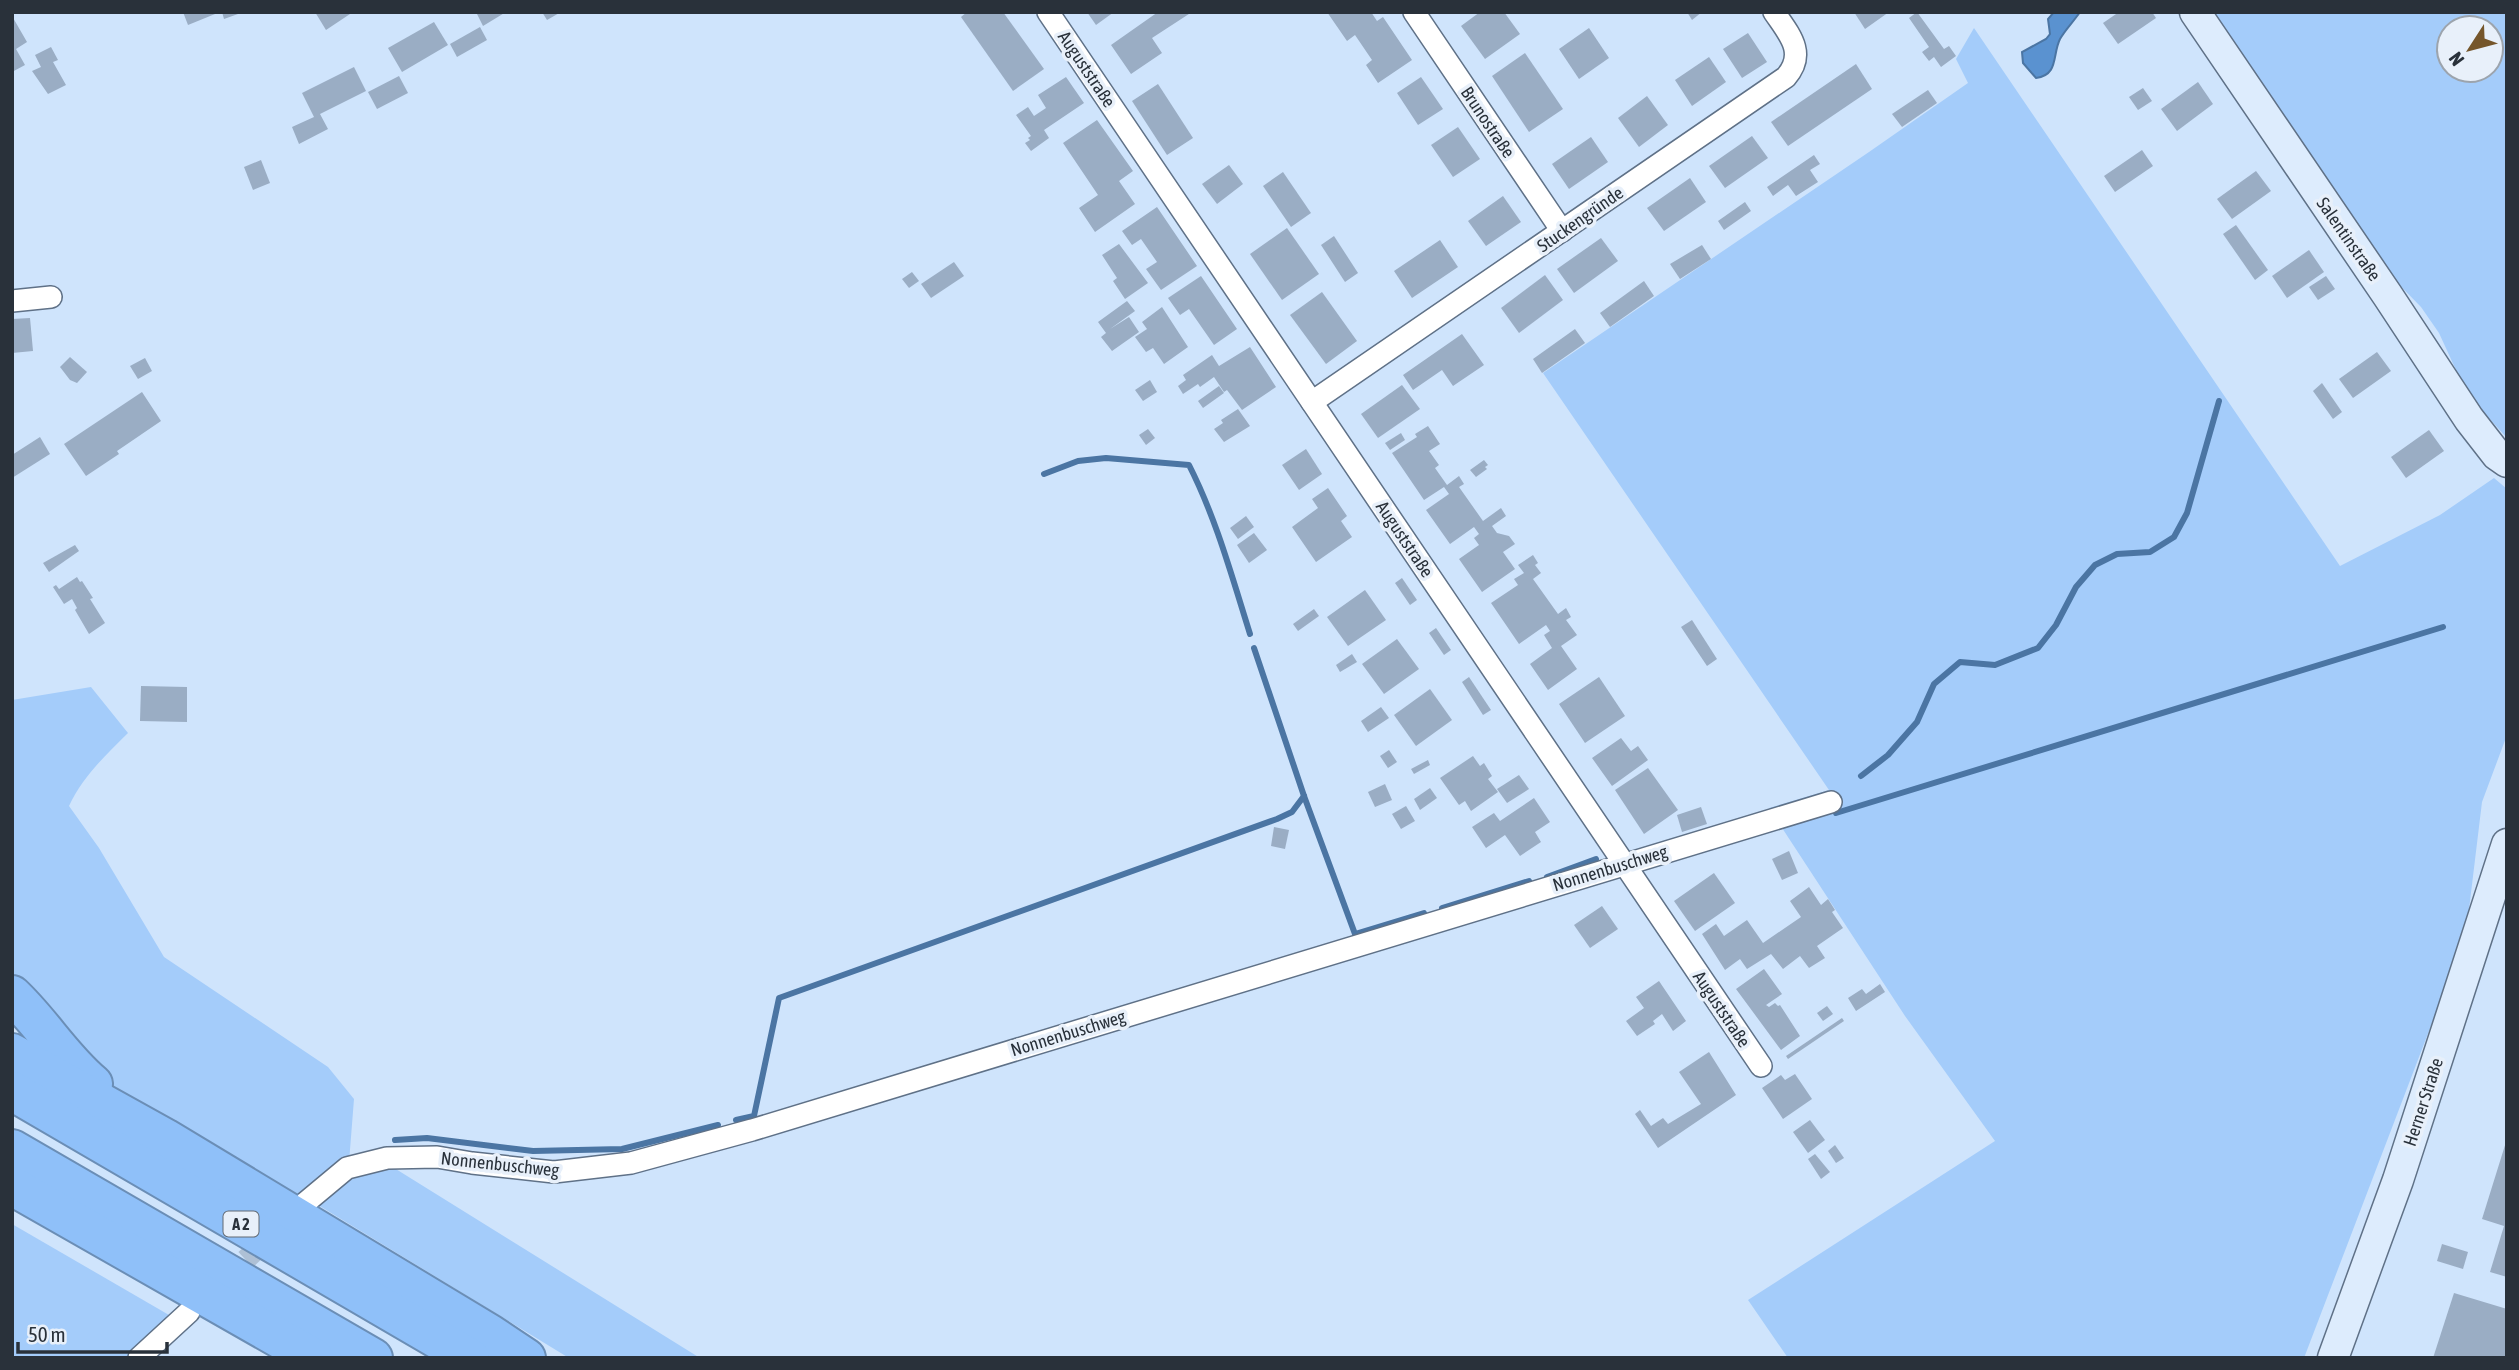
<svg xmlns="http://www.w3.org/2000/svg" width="2519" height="1370" font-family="'Asap Condensed',sans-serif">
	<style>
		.green { fill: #a4ccfa; fill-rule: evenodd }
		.water { fill: #5a92d0; stroke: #4b75a3; stroke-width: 2 }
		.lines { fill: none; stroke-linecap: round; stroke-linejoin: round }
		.stream { stroke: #4b75a3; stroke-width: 6 }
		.building { fill: #9aadc4 }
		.street-tunnel { stroke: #aec0d5; stroke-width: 21; stroke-dasharray: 21 10; stroke-linecap: butt }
		.street-casing { stroke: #5f7187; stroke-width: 24 }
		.secondary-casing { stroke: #5f7187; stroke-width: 33 }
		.highway-casing { stroke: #6b8eb6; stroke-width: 42 }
		.street { stroke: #fff; stroke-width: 21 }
		.secondary { stroke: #ddecfd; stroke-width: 30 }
		.highway { stroke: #8fc0f9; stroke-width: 38 }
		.labels { text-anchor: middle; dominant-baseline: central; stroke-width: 7; stroke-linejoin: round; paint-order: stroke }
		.shield { fill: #e8f0fa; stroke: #626a74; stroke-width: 2 }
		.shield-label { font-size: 16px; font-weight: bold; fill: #29313a }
		.street-label { font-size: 18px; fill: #29313a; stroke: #e8f0fa }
	</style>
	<rect width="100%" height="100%" fill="#cfe4fc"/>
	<g class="green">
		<path d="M2204 12H2507V438L2467 394 2439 333 2421 307 2377 262ZM2449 28H2491V70H2449Z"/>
		<polygon points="1974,28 2340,566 2440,515 2494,478 2507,489 2507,735 2482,802 2466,934 2304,1358 1788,1358 1748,1300 1995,1141 1905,1016 1769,808 1829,790 1543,373 1869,152 1968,83 1956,59"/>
		<path d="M91 687 128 733C105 756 83 776 69 806L99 848 164 957 328 1067 354 1099 348 1175 391 1166 700 1358H569L318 1205 268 1182 131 1101 92 1070 12 978V700Z"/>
		<polygon points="12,1224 188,1326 153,1358 12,1358"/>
	</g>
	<path class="water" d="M2054 12H2080C2074 21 2065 30 2060 39 2052 55 2059 75 2036 78L2023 63 2022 52 2046 39 2050 34 2048 19Z"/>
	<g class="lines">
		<g class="stream">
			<path d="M1044 474 1078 461 1106 458 1189 465C1216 518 1232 577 1250 634"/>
			<polyline points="1254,648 1304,796 1355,934 1424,913"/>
			<polyline points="1861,776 1888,755 1917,722 1934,684 1960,662 1995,665 2038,648 2056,625 2076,587 2095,565 2117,554 2150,552 2174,537 2187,513 2219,401"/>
			<polyline points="1836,813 2443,627"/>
			<polyline points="1547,877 1596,859"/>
			<polyline points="1442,908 1529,881"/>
			<polyline points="736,1120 754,1116 779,998 1277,819 1292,812 1304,796"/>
			<polyline points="395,1140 427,1138 533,1151 622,1149 718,1125"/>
		</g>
	</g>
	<g class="building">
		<polygon points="183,12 220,12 188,25"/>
		<polygon points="222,12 237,12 238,14 224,19"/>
		<polygon points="315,12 349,12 350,14 326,30"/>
		<polygon points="476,12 506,12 483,26"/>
		<polygon points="542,12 561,12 547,20"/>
		<polygon points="967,12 1003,12 1044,69 1013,91 961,17"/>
		<polygon points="1087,12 1114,12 1096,25"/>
		<polygon points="1158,12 1192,12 1152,38 1162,53 1131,74 1111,45"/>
		<polygon points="1327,12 1371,12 1377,21 1383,17 1412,60 1378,83 1366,65 1372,60 1355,35 1347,41"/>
		<polygon points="1480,12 1504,12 1520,34 1485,59 1461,26"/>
		<polygon points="1687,12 1702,12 1692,20"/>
		<polygon points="1854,12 1889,12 1865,29"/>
		<polygon points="1917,12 1944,49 1949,46 1956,56 1941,67 1934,57 1929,61 1922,52 1929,47 1909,18"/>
		<polygon points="2119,12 2152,12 2156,18 2118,44 2103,23"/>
		<polygon points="12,16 27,42 16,49 25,65 12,72"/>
		<polygon points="434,22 448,45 402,72 388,48"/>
		<polygon points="480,27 487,40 457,57 450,44"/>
		<polygon points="1589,28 1609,58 1579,79 1559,49"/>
		<polygon points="1748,33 1767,62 1742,78 1723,49"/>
		<polygon points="51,47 58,60 53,62 66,85 48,94 32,71 41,67 35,55"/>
		<polygon points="1525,53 1563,109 1529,132 1492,76"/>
		<polygon points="1709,57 1726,82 1692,106 1675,80"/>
		<polygon points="1856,64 1872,89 1788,146 1771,122"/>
		<polygon points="354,67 366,91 320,114 328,129 299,144 292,127 314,117 302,93"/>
		<polygon points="399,76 408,93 377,109 368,92"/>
		<polygon points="1066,77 1084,103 1044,130 1049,138 1031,151 1025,143 1030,140 1028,138 1031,136 1016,115 1028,107 1034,116 1046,108 1038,95"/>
		<polygon points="1421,77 1443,109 1418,125 1397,93"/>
		<polygon points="2198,82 2213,104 2177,131 2161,109"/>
		<polygon points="1158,84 1193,138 1167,155 1132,101"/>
		<polygon points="2143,88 2152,101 2138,110 2129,97"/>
		<polygon points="1928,90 1937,103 1902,127 1892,114"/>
		<polygon points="1647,96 1668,125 1639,147 1618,118"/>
		<polygon points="1097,120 1133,171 1119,181 1135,204 1095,232 1079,208 1098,195 1063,143"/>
		<polygon points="1458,127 1480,159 1453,177 1431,145"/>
		<polygon points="1752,136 1768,158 1725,188 1709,166"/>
		<polygon points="1591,137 1608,162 1569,189 1552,164"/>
		<polygon points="2142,150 2153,166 2115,192 2104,176"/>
		<polygon points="1814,155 1820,164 1810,170 1818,182 1796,196 1788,185 1773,196 1767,187"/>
		<polygon points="261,160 270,183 253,190 244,167"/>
		<polygon points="1229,165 1243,184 1217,204 1202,184"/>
		<polygon points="2256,171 2271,191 2232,219 2217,199"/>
		<polygon points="1283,172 1311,213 1291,227 1263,186"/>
		<polygon points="1690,178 1706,202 1664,231 1647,208"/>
		<polygon points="1503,196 1521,222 1486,246 1468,221"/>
		<polygon points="1745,202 1751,211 1724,230 1718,221"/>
		<polygon points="1157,207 1197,266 1161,290 1146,269 1157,262 1141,239 1132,245 1122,231"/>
		<polygon points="2236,225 2268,270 2255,280 2223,234"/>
		<polygon points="1287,228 1319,274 1282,300 1250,254"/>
		<polygon points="1334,236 1358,273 1345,282 1321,245"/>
		<polygon points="1601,238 1618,261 1574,293 1557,269"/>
		<polygon points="1440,240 1458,267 1412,298 1394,271"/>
		<polygon points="1119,244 1148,283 1125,299 1113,281 1117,278 1102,255"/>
		<polygon points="1702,245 1711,259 1680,279 1670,264"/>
		<polygon points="2309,250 2324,272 2287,298 2272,276"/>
		<polygon points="954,262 964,276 931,298 921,284"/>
		<polygon points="912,272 919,281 909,288 902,279"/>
		<polygon points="1545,275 1563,300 1519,333 1501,308"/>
		<polygon points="1201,276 1237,329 1214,345 1189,309 1180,315 1168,298"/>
		<polygon points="2326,276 2335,289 2318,300 2309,287"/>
		<polygon points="1644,281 1654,296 1610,327 1600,313"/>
		<polygon points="1322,292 1357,341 1326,364 1290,315"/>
		<polygon points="1127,301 1135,311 1110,329 1129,317 1139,332 1112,351 1101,337 1106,333 1098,322"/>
		<polygon points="1162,307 1188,347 1164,364 1153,348 1146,352 1135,337 1147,329 1142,322"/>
		<polygon points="30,318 33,351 12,353 12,319"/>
		<polygon points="1575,329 1585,343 1542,373 1533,359"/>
		<polygon points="1462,334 1484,365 1453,386 1442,370 1413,390 1403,375"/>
		<polygon points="1250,347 1276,387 1242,410 1227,390 1224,392 1214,377 1200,387 1198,384 1183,394 1178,386 1186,380 1183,375 1212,355 1219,366"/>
		<polygon points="2377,352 2391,371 2353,398 2339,379"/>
		<polygon points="70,357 87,372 77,383 70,380 60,367"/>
		<polygon points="145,358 152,371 138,379 130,366"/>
		<polygon points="1150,380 1157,392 1143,401 1135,390"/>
		<polygon points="2322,383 2342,412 2333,419 2313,391"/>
		<polygon points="1402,385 1420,409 1378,438 1361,414"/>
		<polygon points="1219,386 1224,393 1203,408 1198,401"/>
		<polygon points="142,392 161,421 117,451 119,454 86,476 64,444"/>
		<polygon points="1238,409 1250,426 1224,442 1214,429 1223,423 1221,420"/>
		<polygon points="1428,426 1440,444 1429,451 1439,465 1435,468 1447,485 1459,476 1464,484 1459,487 1483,521 1501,508 1506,516 1492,526 1497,533 1509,536 1515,544 1503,552 1515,569 1482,592 1459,559 1479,545 1474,538 1479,534 1474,527 1450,544 1426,510 1449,494 1444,487 1424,500 1392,453 1417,437 1415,434"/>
		<polygon points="1148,429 1155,438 1146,445 1139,435"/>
		<polygon points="2429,430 2444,451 2406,478 2391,457"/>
		<polygon points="1401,433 1405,440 1390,450 1385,443"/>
		<polygon points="40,437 50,454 12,478 12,455"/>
		<polygon points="1306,449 1322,474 1299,490 1282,465"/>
		<polygon points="1484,460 1488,465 1485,467 1487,469 1476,477 1470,470"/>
		<polygon points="1328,488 1347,516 1341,521 1352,537 1316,562 1292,527 1318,508 1312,499"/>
		<polygon points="1246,516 1254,527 1238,539 1230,528"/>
		<polygon points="1254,533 1267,550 1249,563 1237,545"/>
		<polygon points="75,545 79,551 49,572 43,563"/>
		<polygon points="1533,555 1538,563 1535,565 1541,573 1533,579 1558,614 1566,608 1571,617 1566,620 1577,635 1561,646 1577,669 1548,690 1530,664 1552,648 1544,635 1550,631 1546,625 1519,644 1491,603 1518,585 1514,579 1524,573 1518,565"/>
		<polygon points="77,577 80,582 82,581 93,598 90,599 105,623 89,634 75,610 77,608 72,599 64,604 53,587 56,585 59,589"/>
		<polygon points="1402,578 1417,600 1410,605 1395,583"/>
		<polygon points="1365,590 1386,620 1348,646 1327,617"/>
		<polygon points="1314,609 1319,616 1298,631 1293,624"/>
		<polygon points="1692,620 1717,659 1707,666 1681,627"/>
		<polygon points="1436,628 1451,650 1444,655 1429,633"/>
		<polygon points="1397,639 1419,669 1384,694 1362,664"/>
		<polygon points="1352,654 1357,662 1340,672 1336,665"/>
		<polygon points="1469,677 1491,710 1483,715 1462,682"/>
		<polygon points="1599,677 1625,716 1585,743 1559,704"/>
		<polygon points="141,686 187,687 187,722 140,721"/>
		<polygon points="1430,689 1452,720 1416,746 1394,715"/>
		<polygon points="1381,707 1389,718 1368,732 1361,721"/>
		<polygon points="1621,738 1631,751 1638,746 1648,760 1612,786 1592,758"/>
		<polygon points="1389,750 1397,762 1388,768 1380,756"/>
		<polygon points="1473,756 1480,766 1484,763 1492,776 1488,779 1498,792 1471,811 1465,801 1459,805 1440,778"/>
		<polygon points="1428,760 1430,765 1414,774 1411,769"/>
		<polygon points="1648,768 1678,810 1644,834 1615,790"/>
		<polygon points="1519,775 1529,789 1507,803 1497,789"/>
		<polygon points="1385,784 1392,800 1375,807 1368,792"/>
		<polygon points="1430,788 1437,798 1420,810 1414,799"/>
		<polygon points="1534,798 1550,822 1535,832 1541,842 1520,856 1505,835 1486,848 1472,827 1494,813 1500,821"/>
		<polygon points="1406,806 1415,821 1401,829 1392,814"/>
		<polygon points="1701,807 1707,824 1682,832 1677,815"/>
		<polygon points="1274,827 1289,830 1285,849 1271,846"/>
		<polygon points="1789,851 1798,873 1782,880 1772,859"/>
		<polygon points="1714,873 1735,903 1695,931 1674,901"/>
		<polygon points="1809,887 1821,905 1828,899 1835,910 1832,912 1843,928 1817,946 1825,958 1809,968 1800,956 1783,969 1771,954 1747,969 1740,959 1725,970 1702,934 1716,924 1724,936 1747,920 1763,943 1801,917 1790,901"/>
		<polygon points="1602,906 1618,929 1590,948 1574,925"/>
		<polygon points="1764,969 1782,994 1766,1005 1769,1007 1775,1003 1778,1006 1780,1005 1800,1036 1781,1050 1736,989"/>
		<polygon points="1659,981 1686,1021 1673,1031 1662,1014 1653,1021 1655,1024 1637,1036 1626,1021 1644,1008 1636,997"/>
		<polygon points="1880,984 1885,992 1856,1011 1848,998 1862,989 1866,994"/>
		<polygon points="1827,1006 1833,1014 1823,1021 1817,1013"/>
		<polygon points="1842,1018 1844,1021 1788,1059 1786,1056"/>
		<polygon points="1709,1052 1736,1095 1658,1148 1635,1114 1640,1110 1651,1126 1663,1118 1668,1124 1701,1104 1679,1072"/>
		<polygon points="1795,1074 1812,1099 1783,1119 1762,1088 1781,1075 1785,1080"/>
		<polygon points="1810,1120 1825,1140 1808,1153 1793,1132"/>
		<polygon points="2506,1142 2507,1142 2507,1277 2490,1272 2504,1226 2482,1219"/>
		<polygon points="1835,1145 1844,1158 1836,1163 1828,1151"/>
		<polygon points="1815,1154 1830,1172 1821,1179 1808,1159"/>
		<polygon points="2442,1244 2468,1252 2463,1269 2437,1261"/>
		<polygon points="2454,1293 2507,1309 2507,1358 2433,1358"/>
	</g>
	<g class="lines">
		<polyline class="street-tunnel" points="223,1281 273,1234"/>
		<defs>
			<g id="street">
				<polyline points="1048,12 1761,1066"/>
				<polyline points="1414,12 1562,231"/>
				<polyline points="12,301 51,297"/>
				<path d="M1312 402 1786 77C1807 53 1789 34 1774 12"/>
				<polyline points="305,1203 347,1168 387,1158 437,1157 472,1163 554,1172 631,1163 752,1130 1831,802"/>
				<polyline points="139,1358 189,1312"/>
			</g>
			<g id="secondary">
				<polyline points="2195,12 2388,296 2469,419 2497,455 2507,462"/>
				<polyline points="2333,1358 2398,1180 2507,844"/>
			</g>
			<g id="highway">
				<path d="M12 995C42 1023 61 1057 93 1084"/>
				<polyline points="12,1053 165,1138 490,1334 526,1358"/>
				<polyline points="12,1091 470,1358"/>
				<polyline points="12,1149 373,1358"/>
				<polyline points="12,1186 314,1358"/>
			</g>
		</defs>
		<use href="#street" class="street-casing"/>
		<use href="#secondary" class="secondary-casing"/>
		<use href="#highway" class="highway-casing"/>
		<use href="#street" class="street"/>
		<use href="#secondary" class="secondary"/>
		<use href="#highway" class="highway"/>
	</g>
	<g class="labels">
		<rect class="shield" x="223.5" y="1211.5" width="35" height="25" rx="5"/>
		<g class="shield-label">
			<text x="241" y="1224">A 2</text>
		</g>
		<g class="street-label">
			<text transform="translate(1087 69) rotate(56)">Auguststraße</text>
			<text transform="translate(1488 122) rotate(56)">Brunostraße</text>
			<text transform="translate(1580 219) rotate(-35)">Stuckengründe</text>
			<text transform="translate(2349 239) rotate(55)">Salentinstraße</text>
			<text transform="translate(1405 539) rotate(56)">Auguststraße</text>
			<text transform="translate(1610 868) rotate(-17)">Nonnenbuschweg</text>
			<text transform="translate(1722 1009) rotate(56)">Auguststraße</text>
			<text transform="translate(1068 1033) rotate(-17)">Nonnenbuschweg</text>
			<text transform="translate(2423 1102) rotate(-72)">Herner Straße</text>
			<text transform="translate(500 1164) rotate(6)">Nonnenbuschweg</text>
		</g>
	</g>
	<rect width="2519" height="1370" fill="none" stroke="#29313a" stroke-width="28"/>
	<g transform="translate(2470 49) rotate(234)"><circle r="33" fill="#e8f0fa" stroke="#9ca4ad" stroke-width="2"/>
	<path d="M0-5L12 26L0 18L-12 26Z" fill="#75562b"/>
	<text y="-10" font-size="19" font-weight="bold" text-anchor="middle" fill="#29313a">N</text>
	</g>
	<path d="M18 1342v10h149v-10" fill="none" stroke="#29313a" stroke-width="3.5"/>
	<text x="28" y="1342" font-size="21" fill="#29313a" stroke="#e8f0fa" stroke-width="5" paint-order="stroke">50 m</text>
</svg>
